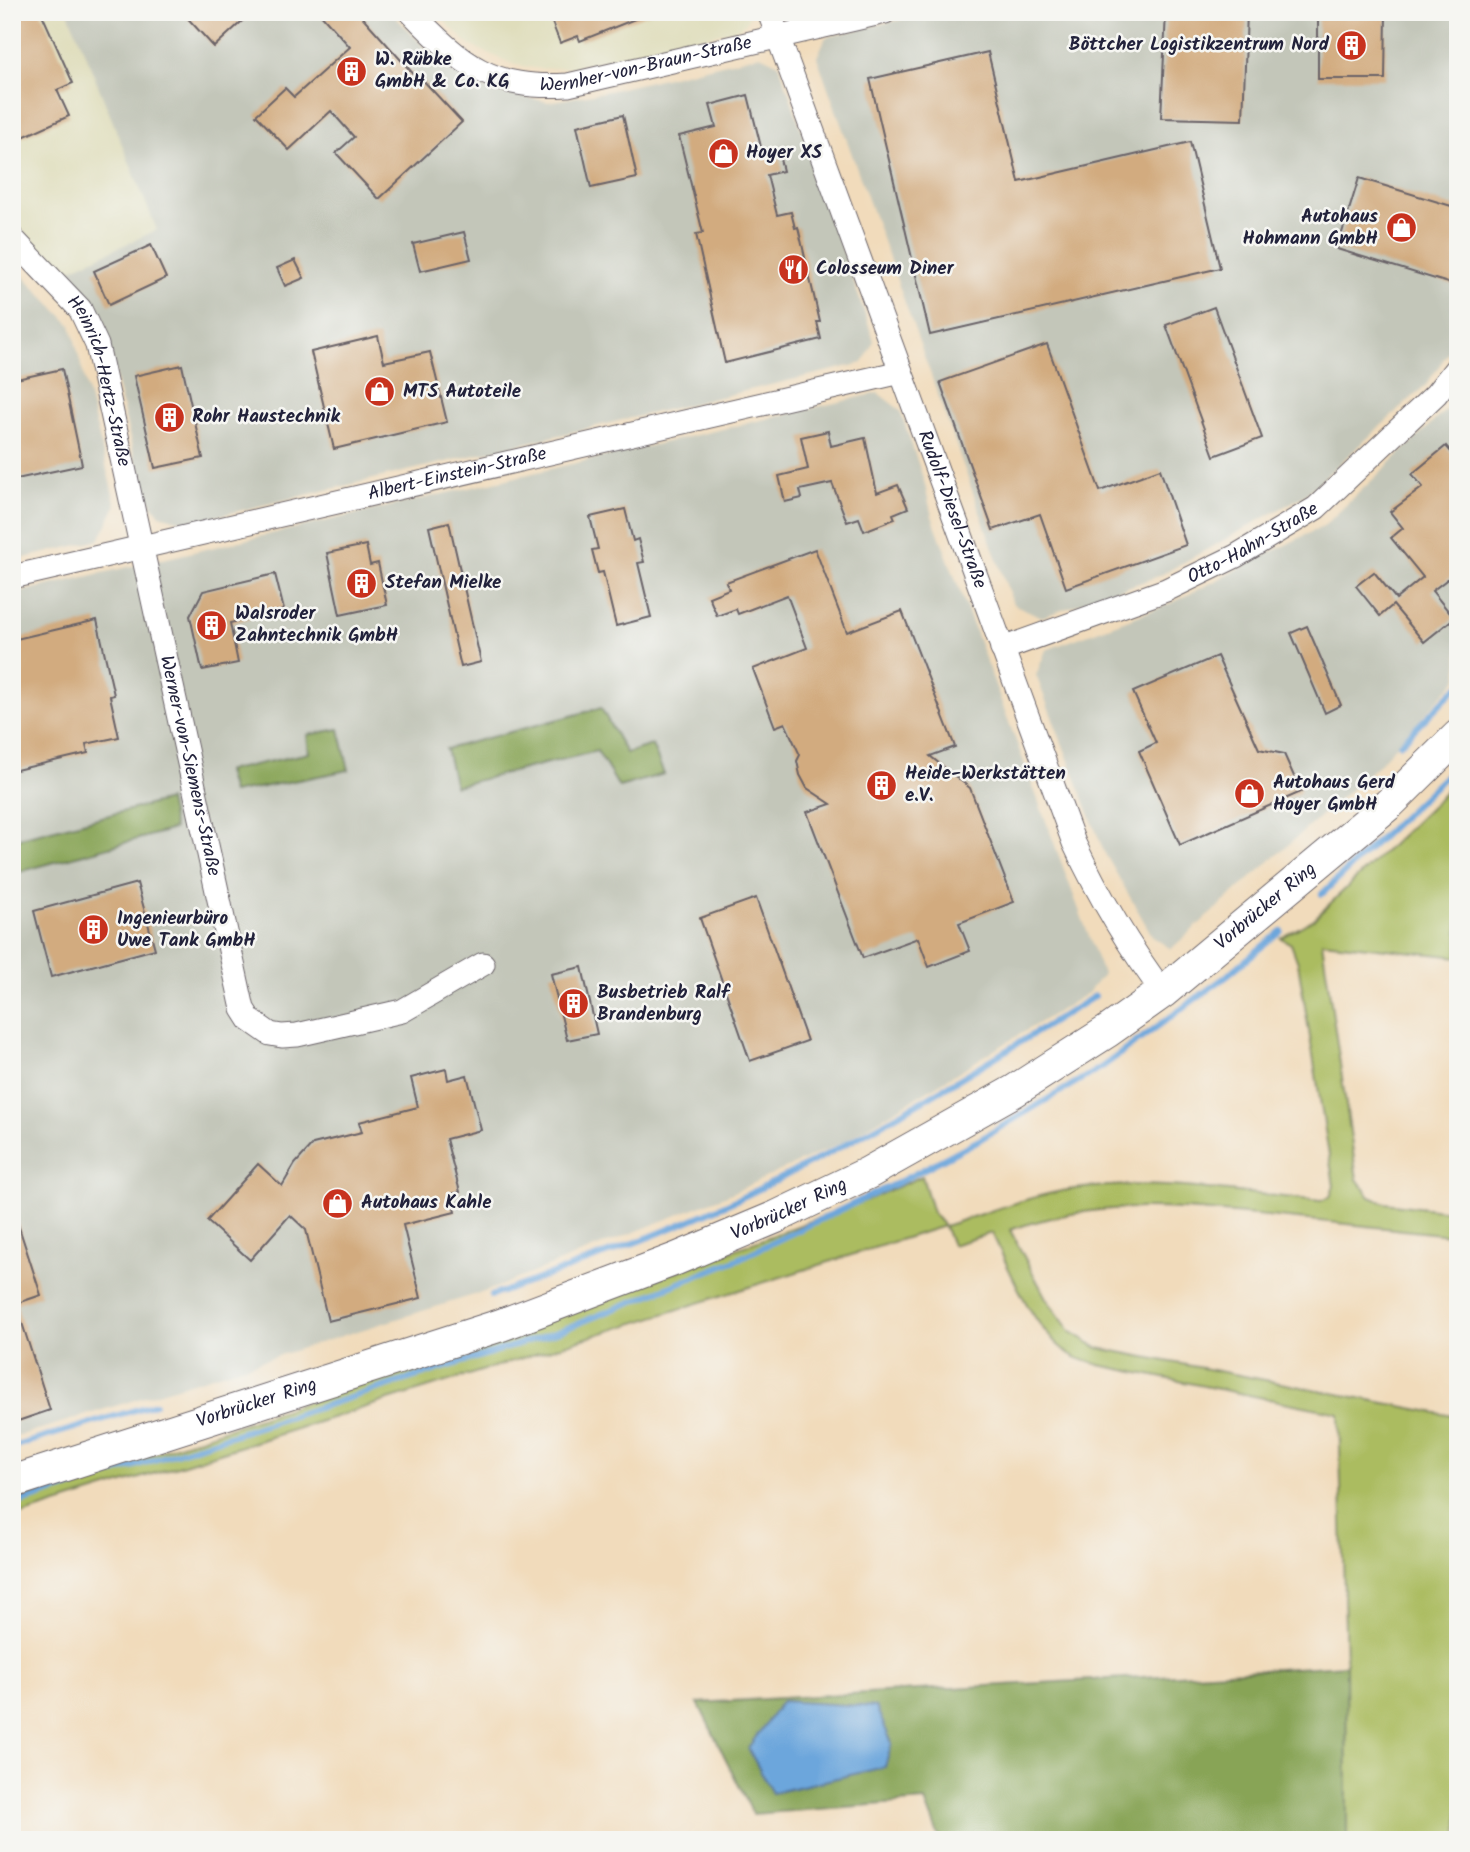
<svg xmlns="http://www.w3.org/2000/svg" width="1470" height="1852" font-family="Kalam,sans-serif">
	<style>
		.built { fill: #dfddbb }
		.industrial { fill: #c3c6b9 }
		.green { fill: #abbc60; stroke: #666f4e; stroke-width: 2 }
		.forest { fill: #88a456; stroke: #556348; stroke-width: 2 }
		.water { fill: #6ca6dc; stroke: #47648c; stroke-width: 2 }
		.lines { fill: none; stroke-linecap: round; stroke-linejoin: round }
		.stream { stroke: #6ca6dc; stroke-width: 6 }
		.building { fill: #d2ab7f }
		.minor-casing { stroke: #6a6368; stroke-width: 25 }
		.secondary-casing { stroke: #6a6368; stroke-width: 34 }
		.minor { stroke: #fff; stroke-width: 23 }
		.secondary { stroke: #fff; stroke-width: 32 }
		.labels { text-anchor: middle; dominant-baseline: central; stroke-width: 5; stroke-linejoin: round; paint-order: stroke }
		.poi-label { font-size: 19px; font-weight: bold; fill: #22223b; stroke: #f6f6f2; text-anchor: start }
		.street-label { font-size: 19px; fill: #22223b; stroke: #f6f6f2 }
	</style>
	<rect width="100%" height="100%" fill="#f6f6f2"/>
	<filter id="ink" filterUnits="userSpaceOnUse"><feTurbulence type="fractalNoise" baseFrequency=".0143" numOctaves="2"/><feDisplacementMap in="SourceGraphic" scale="14" xChannelSelector="R" yChannelSelector="G"/><feConvolveMatrix kernelMatrix="1 2 1 2 8 2 1 2 1" color-interpolation-filters="sRGB"/></filter>
	<filter id="wash" filterUnits="userSpaceOnUse"><feTurbulence type="fractalNoise" baseFrequency=".00686" numOctaves="4" result="noise"/><feDisplacementMap in="SourceGraphic" scale="28" xChannelSelector="R" yChannelSelector="G"/><feGaussianBlur stdDeviation="1.57" result="paint"/><feColorMatrix in="noise" values="0 0 0 0 0 0 0 0 0 0 0 0 0 0 0 0 0 1.4 0 .05"/><feComposite in="paint" operator="in"/></filter>
	<g filter="url(#wash)">
		<rect width="100%" height="100%" fill="#f1dbbb"/>
		<g class="built">
			<polygon points="12,12 68,12 158,230 60,274 12,230"/>
			<polygon points="435,12 750,12 746,23 735,30 573,67 541,69 515,65 469,45"/>
		</g>
		<g class="industrial">
			<polygon points="68,12 391,12 442,66 493,91 549,102 609,91 760,55 779,64 874,341 863,363 188,523 160,515 142,490 110,354 60,274 157,230"/>
			<polygon points="933,12 1458,12 1458,338 1426,385 1305,495 1159,576 1042,617 1013,604 817,57 826,37"/>
			<polygon points="12,264 71,325 116,506 99,540 12,561"/>
			<polygon points="878,393 900,410 924,481 932,516 1103,974 1088,993 843,1142 732,1193 487,1291 12,1438 12,594"/>
			<polygon points="1458,394 1458,678 1378,765 1171,949 1153,937 1104,852 1036,675 1046,650 1172,603 1325,525 1448,408"/>
		</g>
		<path class="green" d="M1458 778V957L1322 942 1357 1179 1370 1197 1385 1203 1458 1212V1236C1394 1229 1331 1222 1267 1216 1175 1208 1100 1198 1010 1230L1046 1298 1070 1331 1098 1348 1458 1417V1840H1347L1346 1665 1339 1413 1099 1365C1090 1362 1080 1360 1073 1356 1034 1334 1011 1272 992 1233L952 1245 944 1226 12 1518V1501L507 1335 867 1200 922 1176 933 1213 944 1226C987 1213 1031 1195 1074 1189 1155 1178 1240 1193 1321 1201L1330 1197 1334 1186 1298 963 1291 944 1281 938 1314 919 1431 807Z"/>
		<g class="forest">
			<polygon points="601,708 626,753 652,745 664,774 619,787 597,751 455,786 446,749"/>
			<polygon points="339,729 349,770 232,793 226,771 309,753 307,735"/>
			<polygon points="168,800 174,829 12,874 12,840"/>
			<polygon points="1346,1665 1347,1840 940,1840 925,1801 753,1814 698,1703"/>
		</g>
		<polygon class="water" points="782,1701 876,1707 892,1743 885,1767 772,1793 748,1748"/>
		<g class="lines">
			<g class="stream">
				<polyline points="1400,744 1458,686"/>
				<polyline points="1322,894 1458,764"/>
				<path d="M491 1296C578 1265 666 1233 749 1194 869 1136 982 1066 1095 996"/>
				<polyline points="12,1447 155,1404"/>
				<polyline points="12,1505 557,1332 736,1260 901,1181 979,1140 1102,1067 1224,978 1281,931"/>
			</g>
		</g>
		<g id="blocks">
			<g class="building">
				<polygon points="12,12 41,12 73,83 57,90 69,116 12,142"/>
				<polygon points="182,12 252,12 214,47"/>
				<polygon points="319,12 358,12 417,78 419,76 462,122 379,199 336,153 354,137 331,111 289,150 256,115 285,88 294,97 350,47"/>
				<polygon points="548,12 650,12 650,13 580,41 578,36 560,43"/>
				<polygon points="1166,12 1247,12 1243,120 1161,118"/>
				<polygon points="1318,12 1386,12 1385,79 1318,79"/>
				<polygon points="988,52 1019,182 1190,142 1220,268 930,335 870,79"/>
				<polygon points="748,95 763,155 778,151 783,171 767,175 777,215 791,212 795,228 798,227 820,322 817,322 821,339 725,363 696,234 703,233 679,136 716,127 710,105"/>
				<polygon points="623,115 637,178 591,188 577,126"/>
				<polygon points="1359,178 1458,208 1458,286 1337,249"/>
				<polygon points="464,232 471,259 420,271 413,244"/>
				<polygon points="151,245 166,278 109,305 94,271"/>
				<polygon points="295,260 304,278 285,286 277,268"/>
				<polygon points="1214,307 1262,438 1214,456 1166,325"/>
				<polygon points="378,336 384,362 430,352 447,422 334,449 311,352"/>
				<polygon points="1047,344 1100,491 1160,469 1186,545 1066,588 1040,514 993,530 940,382"/>
				<polygon points="182,365 203,458 155,468 134,376"/>
				<polygon points="62,369 82,465 12,480 12,421 16,420 12,401 12,380"/>
				<polygon points="828,431 831,446 865,438 877,493 898,485 908,508 893,514 895,519 864,531 859,518 847,522 832,483 800,490 802,498 785,502 779,476 808,469 801,437"/>
				<polygon points="1446,446 1458,460 1458,571 1432,591 1454,618 1424,642 1393,605 1380,616 1356,586 1374,572 1396,599 1423,577 1391,538 1403,528 1390,512 1423,487 1412,474"/>
				<polygon points="625,509 633,541 638,539 644,562 638,563 651,617 616,626 603,572 598,573 592,550 598,549 590,517"/>
				<polygon points="449,522 481,662 461,667 429,527"/>
				<polygon points="366,545 370,565 378,563 387,605 340,615 327,553"/>
				<polygon points="815,549 847,632 902,611 955,747 930,756 970,788 1014,902 959,923 970,951 929,967 918,938 863,958 807,812 831,804 807,788 800,775 797,761 800,755 785,723 775,727 753,669 807,648 787,595 738,614 736,609 717,616 709,597 729,589 726,582"/>
				<polygon points="275,574 284,610 230,623 238,663 202,670 190,616 203,591"/>
				<polygon points="97,620 114,695 110,696 119,737 86,744 88,753 12,771 12,640"/>
				<polygon points="1307,626 1341,705 1325,713 1291,633"/>
				<polygon points="1217,656 1259,749 1284,754 1301,792 1180,845 1139,751 1156,743 1133,692"/>
				<polygon points="137,883 155,949 51,977 34,911"/>
				<polygon points="756,898 807,1041 750,1061 700,918"/>
				<polygon points="582,967 597,1034 567,1040 551,974"/>
				<polygon points="446,1069 448,1080 467,1075 481,1130 446,1139 460,1192 451,1194 455,1212 403,1225 421,1298 328,1321 306,1230 290,1215 250,1260 207,1221 258,1164 282,1186 295,1164 313,1144 362,1132 359,1122 418,1107 411,1078"/>
				<polygon points="16,1218 41,1295 12,1305 12,1219"/>
				<polygon points="16,1304 50,1410 12,1423 12,1305"/>
			</g>
		</g>
	</g>
	<g filter="url(#ink)">
		<use href="#blocks" fill-opacity="0" stroke="#6a6368" stroke-width="2"/>
		<g class="lines">
			<defs>
				<g id="minor">
					<path id="s1" d="M411 12C462 65 492 90 568 85L885 12"/>
					<path id="s2" d="M769 12 1074 843C1099 896 1128 946 1163 992"/>
					<path id="s3" d="M12 238 80 309 97 345 243 1009 250 1020 270 1034 282 1036 297 1035 402 1011 483 964"/>
					<path id="s4" d="M12 577 901 372"/>
					<path id="s5" d="M1002 649 1166 590 1236 556 1316 508 1436 394 1458 366"/>
				</g>
				<g id="secondary">
					<path id="s6" d="M12 1482 501 1325 676 1259 776 1217 868 1173 1014 1091 1108 1031 1163 992 1389 804 1458 736"/>
				</g>
			</defs>
			<use href="#minor" class="minor-casing"/>
			<use href="#secondary" class="secondary-casing"/>
			<use href="#minor" class="minor"/>
			<use href="#secondary" class="secondary"/>
		</g>
	</g>
	<defs>
		<symbol id="building-disc" viewBox="-11 -11 22 22"><circle r="9.5" fill="#c8321e" stroke="#f6f6f2"/><path d="M-4-6H4V6H1V3H-1V6H-4ZM-2.5-4.3h1.7v1.8h-1.7ZM.8-4.3h1.7v1.8H.8ZM-2.5-1h1.7V.8h-1.7ZM.8-1h1.7V.8H.8Z" fill="#fff"/></symbol>
		<symbol id="shop-disc" viewBox="-11 -11 22 22"><circle r="9.5" fill="#c8321e" stroke="#f6f6f2"/><path d="M-5-2.5h2.3a2.7 3.5 0 0 1 5.4 0H5L5.5 6h-11ZM-1.5-2.5h3a1.5 2.3 0 0 0-3 0Z" fill="#fff"/></symbol>
		<symbol id="restaurant-disc" viewBox="-11 -11 22 22"><circle r="9.5" fill="#c8321e" stroke="#f6f6f2"/><path d="M-5-6h1v4h1v-4h1v4h1v-4h1v5L-1.5 .5V6h-2V.5L-5-1ZM5-6V6H3V1.5H1.5Q1.5-4 5-6Z" fill="#fff"/></symbol>
	</defs>
	<g fill-rule="evenodd">
		<use href="#building-disc" x="1334" y="28" width="35" height="35"/>
		<use href="#building-disc" x="334" y="54" width="35" height="35"/>
		<use href="#shop-disc" x="706" y="136" width="35" height="35"/>
		<use href="#shop-disc" x="1384" y="210" width="35" height="35"/>
		<use href="#restaurant-disc" x="776" y="252" width="35" height="35"/>
		<use href="#shop-disc" x="362" y="374" width="35" height="35"/>
		<use href="#building-disc" x="152" y="400" width="35" height="35"/>
		<use href="#building-disc" x="344" y="566" width="35" height="35"/>
		<use href="#building-disc" x="194" y="608" width="35" height="35"/>
		<use href="#building-disc" x="864" y="768" width="35" height="35"/>
		<use href="#shop-disc" x="1232" y="776" width="35" height="35"/>
		<use href="#building-disc" x="76" y="912" width="35" height="35"/>
		<use href="#building-disc" x="556" y="986" width="35" height="35"/>
		<use href="#shop-disc" x="320" y="1186" width="35" height="35"/>
	</g>
	<g class="labels">
		<g class="poi-label">
			<text x="1329" y="45" text-anchor="end">Böttcher Logistikzentrum Nord</text>
			<text x="375" y="60">W. Rübke<tspan x="375" dy="22">GmbH &amp; Co. KG</tspan></text>
			<text x="746" y="153">Hoyer XS</text>
			<text x="1378" y="217" text-anchor="end">Autohaus<tspan x="1378" dy="22">Hohmann GmbH</tspan></text>
			<text x="816" y="269">Colosseum Diner</text>
			<text x="403" y="392">MTS Autoteile</text>
			<text x="192" y="417">Rohr Haustechnik</text>
			<text x="385" y="583">Stefan Mielke</text>
			<text x="235" y="614">Walsroder<tspan x="235" dy="22">Zahntechnik GmbH</tspan></text>
			<text x="905" y="774">Heide-Werkstätten<tspan x="905" dy="22">e.V.</tspan></text>
			<text x="1273" y="783">Autohaus Gerd<tspan x="1273" dy="22">Hoyer GmbH</tspan></text>
			<text x="117" y="919">Ingenieurbüro<tspan x="117" dy="22">Uwe Tank GmbH</tspan></text>
			<text x="597" y="993">Busbetrieb Ralf<tspan x="597" dy="22">Brandenburg</tspan></text>
			<text x="361" y="1203">Autohaus Kahle</text>
		</g>
		<g class="street-label">
			<text stroke="none"><textPath href="#s1" startOffset="261">Wernher-von-Braun-Straße</textPath></text>
			<text stroke="none"><textPath href="#s3" startOffset="173">Heinrich-Hertz-Straße</textPath></text>
			<text stroke="none"><textPath href="#s4" startOffset="457">Albert-Einstein-Straße</textPath></text>
			<text stroke="none"><textPath href="#s2" startOffset="530">Rudolf-Diesel-Straße</textPath></text>
			<text stroke="none"><textPath href="#s5" startOffset="273">Otto-Hahn-Straße</textPath></text>
			<text stroke="none"><textPath href="#s3" startOffset="569">Werner-von-Siemens-Straße</textPath></text>
			<text stroke="none"><textPath href="#s6" startOffset="1391">Vorbrücker Ring</textPath></text>
			<text stroke="none"><textPath href="#s6" startOffset="824">Vorbrücker Ring</textPath></text>
			<text stroke="none"><textPath href="#s6" startOffset="257">Vorbrücker Ring</textPath></text>
		</g>
	</g>
	<rect width="1470" height="1852" fill="none" stroke="#f6f6f2" stroke-width="42"/>
</svg>
